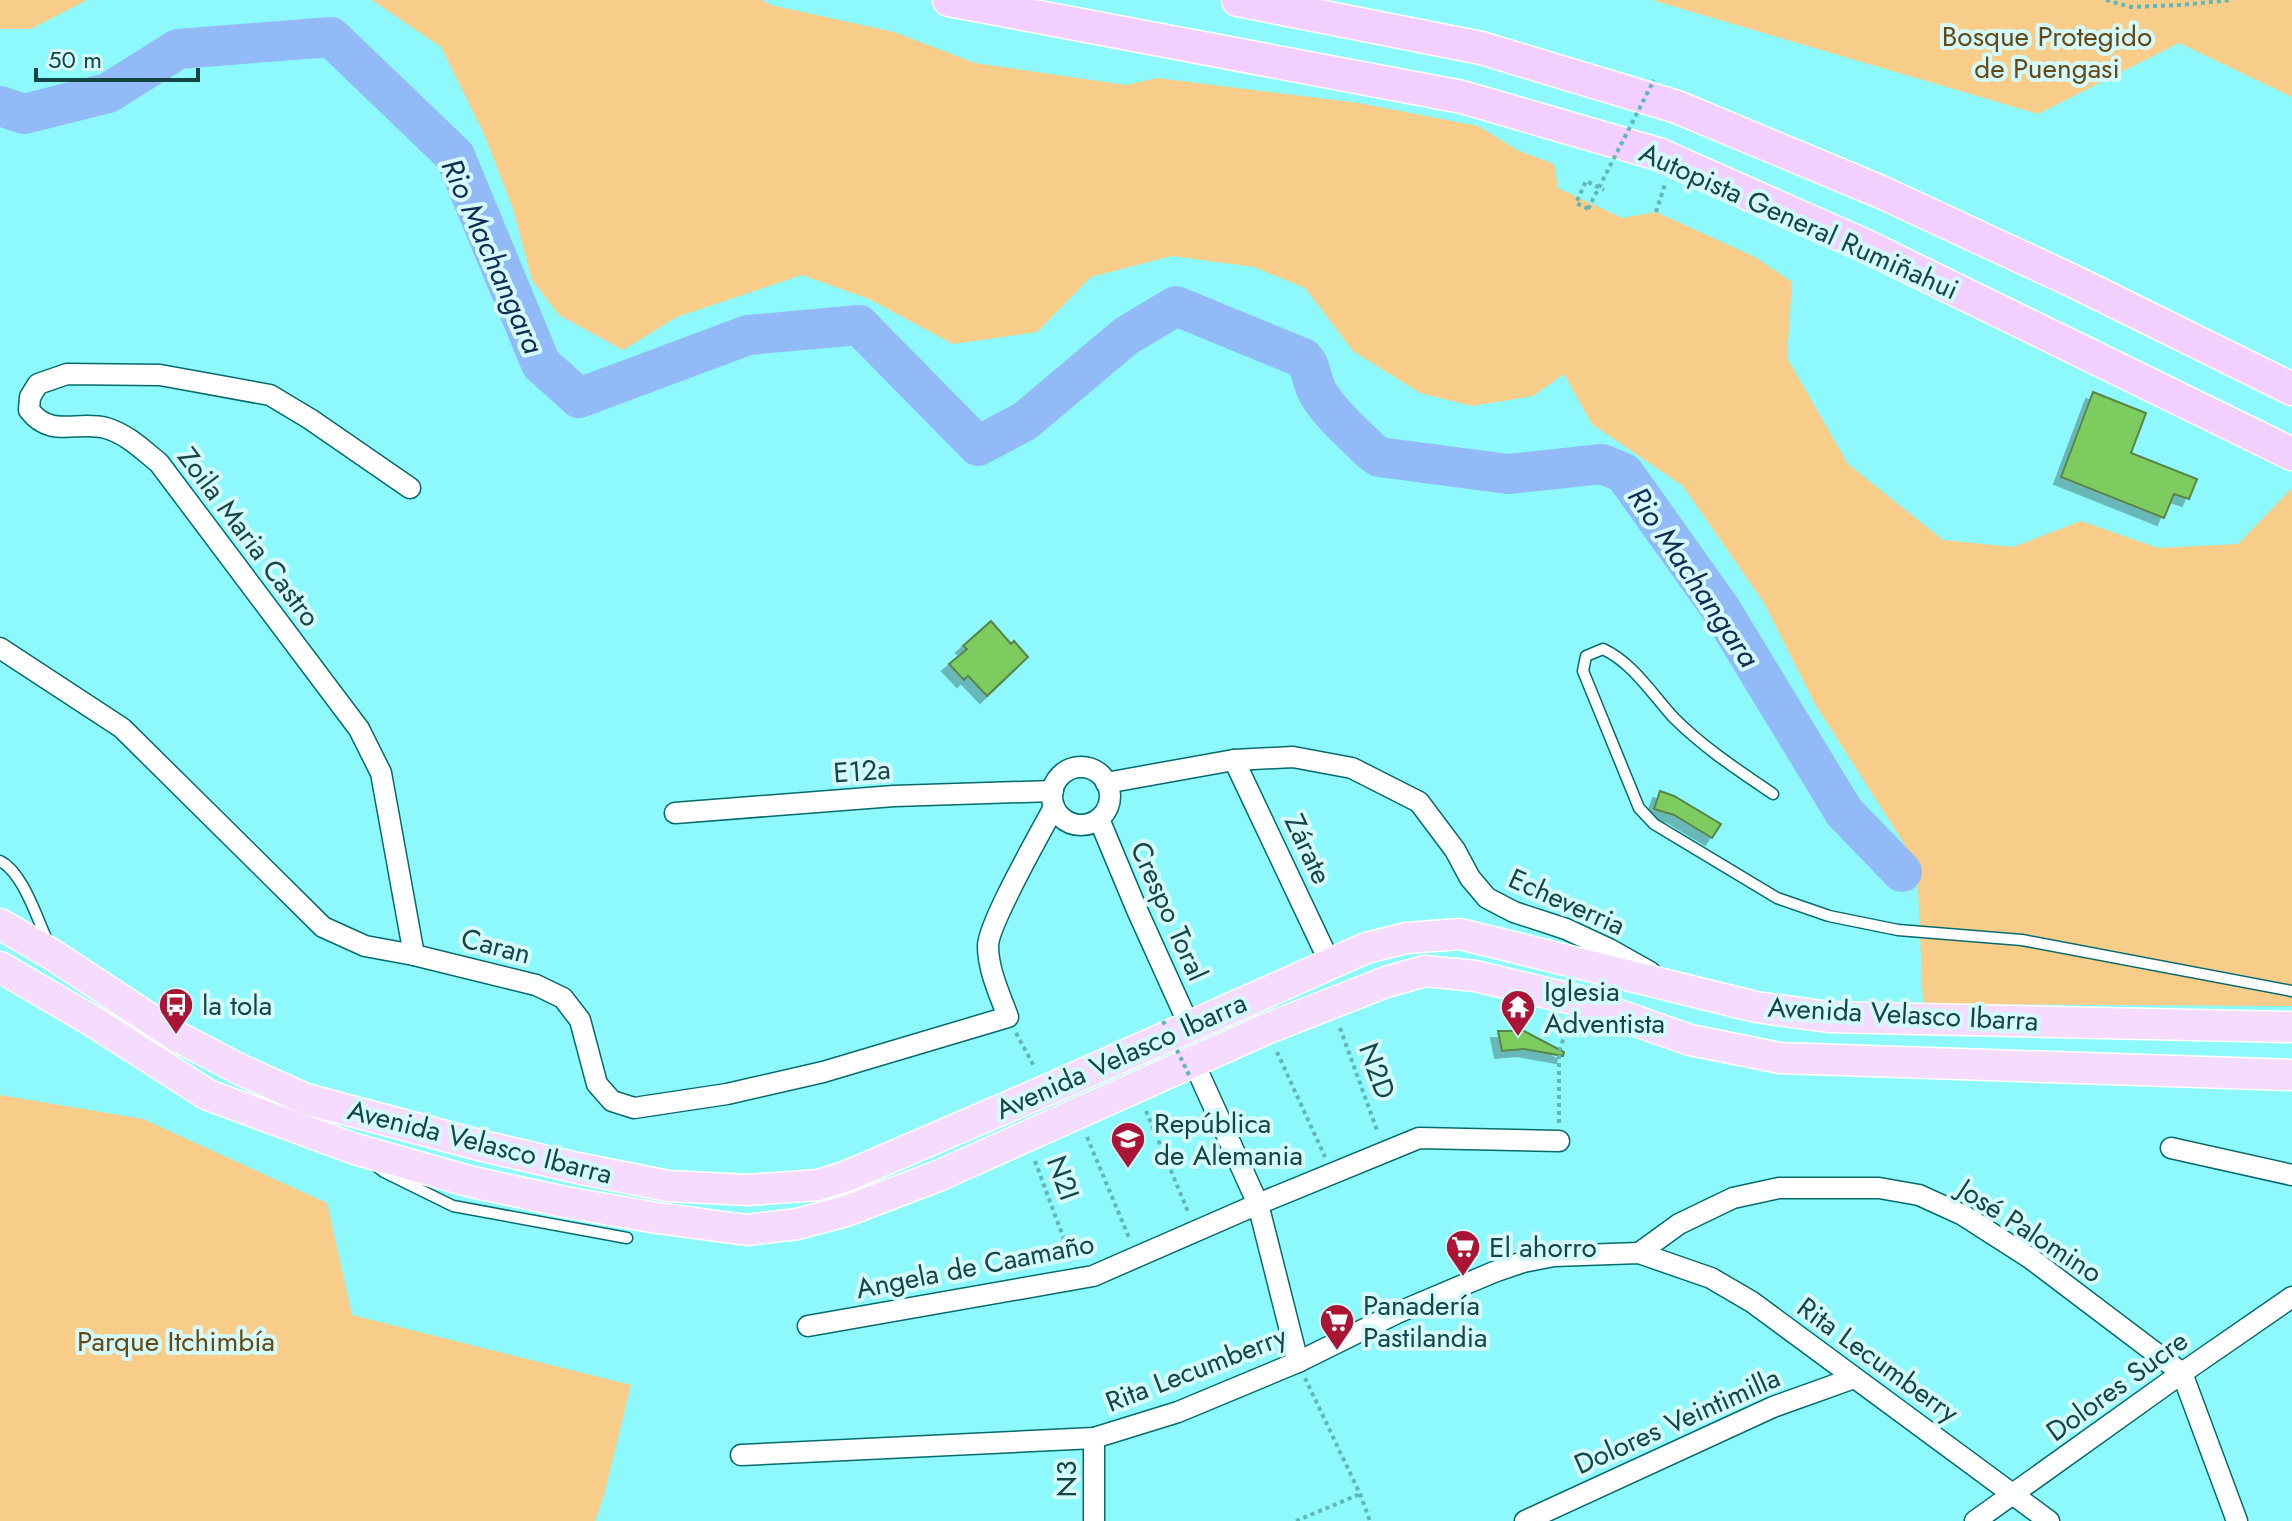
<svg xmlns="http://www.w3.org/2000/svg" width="2292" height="1521" font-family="Jost,sans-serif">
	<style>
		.green { fill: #f8cd89 }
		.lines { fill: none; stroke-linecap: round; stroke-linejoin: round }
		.river { stroke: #91baf7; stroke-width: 40 }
		.building { fill: #7dcc5f; stroke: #598449; stroke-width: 2; filter: url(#shadow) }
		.service-casing { stroke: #076a6d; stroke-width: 13 }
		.minor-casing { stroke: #076a6d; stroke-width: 23 }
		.primary-casing { stroke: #fff; stroke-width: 33 }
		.trunk-casing { stroke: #fff; stroke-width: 35 }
		.path { stroke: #61b6b8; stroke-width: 4; stroke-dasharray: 4 4; stroke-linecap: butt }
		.service { stroke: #fff; stroke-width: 10 }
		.minor { stroke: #fff; stroke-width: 20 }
		.primary { stroke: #f5dbfe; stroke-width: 30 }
		.trunk { stroke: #f2cffe; stroke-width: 32 }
		.path-bridge { stroke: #61b6b8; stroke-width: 4; stroke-dasharray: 4 4; stroke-linecap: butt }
		.labels { text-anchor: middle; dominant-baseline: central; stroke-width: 8; stroke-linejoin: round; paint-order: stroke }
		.park-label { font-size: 28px; fill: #674915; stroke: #d4fafb }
		.street-label { font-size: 28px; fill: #164546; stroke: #d4fafb }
		.poi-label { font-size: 28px; fill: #164546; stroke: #d4fafb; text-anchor: start }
		.water-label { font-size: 30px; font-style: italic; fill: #122d54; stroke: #d4fafb }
	</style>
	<defs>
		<filter id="shadow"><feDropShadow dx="-7" dy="7" stdDeviation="0" flood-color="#0004"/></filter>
	</defs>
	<rect width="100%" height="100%" fill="#8ef9fc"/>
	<g class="green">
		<polygon points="0,0 87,0 31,29 0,29"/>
		<polygon points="372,0 762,0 771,5 894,32 975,63 1126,85 1157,78 1359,103 1478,126 1519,151 1554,164 1558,188 1622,218 1656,212 1755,257 1792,282 1787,358 1848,464 1943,540 2013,547 2081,521 2158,548 2238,544 2292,488 2292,1006 1923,1004 1917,864 1815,704 1764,603 1683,486 1592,424 1564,374 1533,396 1472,406 1420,393 1353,351 1305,288 1254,267 1172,256 1091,277 1037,332 953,344 869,299 802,275 677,317 623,350 559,315 532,280 513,209 484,134 441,47"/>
		<polygon points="1652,0 2292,0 2292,97 2179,43 2038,114"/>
		<polygon points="0,1095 143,1119 327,1203 352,1315 631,1385 604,1495 595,1521 0,1521"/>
	</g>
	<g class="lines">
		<path class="river" d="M0 106 24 114 108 93 178 49 331 37 455 156 541 364 579 398 748 335 859 325 978 446 1025 421 1126 336 1176 306 1303 358C1313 368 1311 382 1318 393 1331 415 1353 433 1371 451L1379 457 1508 474 1602 464 1624 473 1720 608 1844 812 1902 872"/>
	</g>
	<g class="building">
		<polygon points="2093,392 2146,413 2131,453 2197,479 2189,499 2174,494 2164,518 2061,477"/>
		<polygon points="991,621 1011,644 1014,641 1028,657 987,696 968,676 964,680 949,664 967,649 963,646"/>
		<polygon points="1660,791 1674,796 1721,824 1712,838 1674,815 1654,809"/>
		<polygon points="1498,1031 1524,1031 1564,1052 1563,1056 1524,1049 1502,1051"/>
	</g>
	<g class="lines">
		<defs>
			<g id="service">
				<path d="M1773 794C1738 770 1704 748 1674 718 1652 694 1633 663 1603 649L1586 656 1583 671 1639 808 1654 824 1777 898 1829 916 1898 930 2022 940 2292 991"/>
				<path d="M0 861C23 872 37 919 48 942"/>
				<polyline points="375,1165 384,1172 453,1206 627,1238"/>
			</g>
			<g id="minor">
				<path d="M410 488 310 419 270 395 160 375 67 374 38 384 30 397 29 410C51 439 77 420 106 428 127 434 143 450 159 463L359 729 381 773 414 955"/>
				<path d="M0 648 122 728 323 927 365 946 414 955 536 985 563 998 580 1020 597 1084 612 1101 634 1108 727 1094 823 1072 1008 1017C1000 995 988 970 988 946 988 924 1041 832 1054 807"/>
				<polyline points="1234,760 1330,963"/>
				<circle cx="1081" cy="796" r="29"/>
				<polyline points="1106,783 1234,760 1293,757 1352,768 1419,802 1455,850 1470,878 1487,898 1514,912 1566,929 1609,949 1650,972"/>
				<polyline points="675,813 894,796 1053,791"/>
				<polyline points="1099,819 1137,910 1189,1025"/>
				<polyline points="1194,1063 1258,1204 1298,1362"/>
				<polyline points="2171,1148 2292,1175"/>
				<polyline points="1639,1253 1679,1224 1733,1198 1779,1188 1879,1188 1919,1195 1963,1215 2030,1258 2182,1373 2237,1521"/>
				<polyline points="808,1326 1093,1276 1258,1204 1419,1138 1559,1141"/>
				<polyline points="741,1455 1094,1438 1178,1412 1298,1362 1397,1313 1494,1272 1523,1262 1554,1256 1639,1253 1711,1278 1752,1302 2049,1521"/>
				<polyline points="1094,1521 1094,1438"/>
				<polyline points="1525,1521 1773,1407 1854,1378"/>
				<polyline points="1975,1521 2182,1373 2292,1297"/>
			</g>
			<g id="primary">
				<polyline points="0,924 53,955 176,1036 241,1070 306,1099 483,1146 577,1168 668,1186 748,1190 818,1185 847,1176 1047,1090 1366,948 1406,938 1460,934 1756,1007 1829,1017 2292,1027"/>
				<polyline points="0,967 94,1022 208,1095 355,1149 472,1182 565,1202 657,1218 747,1230 797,1224 846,1211 938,1176 1266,1029 1386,982 1425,971 1475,976 1576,1000 1690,1040 1780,1058 2292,1075"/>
			</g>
			<g id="trunk">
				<polyline points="949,0 1462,97 1658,154 1866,246 2292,454"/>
				<polyline points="1238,0 1481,48 1677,107 1881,192 2075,282 2292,389"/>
			</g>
		</defs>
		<use href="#service" class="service-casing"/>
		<use href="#minor" class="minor-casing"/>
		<use href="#primary" class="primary-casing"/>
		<use href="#trunk" class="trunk-casing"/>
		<g class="path">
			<polyline points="2106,0 2131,7 2180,5 2232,0"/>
			<polyline points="1588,209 1576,203 1586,181 1604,190"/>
			<polyline points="1656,212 1665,184"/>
			<polyline points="1340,1028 1378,1133"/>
			<polyline points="1016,1033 1035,1068"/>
			<polyline points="1277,1052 1325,1157"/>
			<polyline points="1146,1111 1189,1214"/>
			<polyline points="1559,1123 1559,1052 1568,1025"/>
			<polyline points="1087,1137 1130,1240"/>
			<polyline points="1035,1161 1072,1261"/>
			<polyline points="1305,1378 1360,1494 1370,1521"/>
			<polyline points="1296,1521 1360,1494"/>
		</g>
		<use href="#service" class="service"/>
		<use href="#minor" class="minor"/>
		<use href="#primary" class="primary"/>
		<use href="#trunk" class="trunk"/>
		<g class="path-bridge">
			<polyline points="1588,209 1654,80"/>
			<polyline points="1163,1021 1190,1077"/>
		</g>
	</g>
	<defs>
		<symbol id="bus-pin" viewBox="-11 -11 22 30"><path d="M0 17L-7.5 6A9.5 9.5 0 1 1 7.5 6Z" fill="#ab1535" stroke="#d4fafb"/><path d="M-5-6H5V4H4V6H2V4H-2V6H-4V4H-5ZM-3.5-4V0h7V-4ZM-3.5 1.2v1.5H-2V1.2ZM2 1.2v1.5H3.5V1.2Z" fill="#fff"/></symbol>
		<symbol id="temple-pin" viewBox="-11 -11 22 30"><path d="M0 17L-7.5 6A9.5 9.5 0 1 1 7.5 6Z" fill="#ab1535" stroke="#d4fafb"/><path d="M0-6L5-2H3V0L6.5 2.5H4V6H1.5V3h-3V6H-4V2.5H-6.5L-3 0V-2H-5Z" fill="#fff"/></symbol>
		<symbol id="school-pin" viewBox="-11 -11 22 30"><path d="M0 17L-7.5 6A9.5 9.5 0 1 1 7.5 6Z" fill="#ab1535" stroke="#d4fafb"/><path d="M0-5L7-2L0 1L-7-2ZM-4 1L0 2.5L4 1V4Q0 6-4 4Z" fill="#fff"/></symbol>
		<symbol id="supermarket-pin" viewBox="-11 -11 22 30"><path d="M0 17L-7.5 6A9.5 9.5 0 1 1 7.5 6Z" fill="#ab1535" stroke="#d4fafb"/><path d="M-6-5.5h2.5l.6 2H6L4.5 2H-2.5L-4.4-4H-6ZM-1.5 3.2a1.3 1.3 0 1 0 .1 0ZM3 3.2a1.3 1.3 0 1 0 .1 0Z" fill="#fff"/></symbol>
	</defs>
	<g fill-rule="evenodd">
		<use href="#bus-pin" x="156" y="985" width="40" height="54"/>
		<use href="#temple-pin" x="1498" y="987" width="40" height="54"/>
		<use href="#school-pin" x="1108" y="1119" width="40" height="54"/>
		<use href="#supermarket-pin" x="1443" y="1227" width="40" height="54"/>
		<use href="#supermarket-pin" x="1317" y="1301" width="40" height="54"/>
	</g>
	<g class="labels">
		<g class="park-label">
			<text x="2047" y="36">Bosque Protegido<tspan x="2047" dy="32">de Puengasi</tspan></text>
			<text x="176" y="1341">Parque Itchimbía</text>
		</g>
		<g class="street-label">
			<text transform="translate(1799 221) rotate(24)">Autopista General Rumiñahui</text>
			<text transform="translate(249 537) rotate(53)">Zoila Maria Castro</text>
			<text transform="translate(862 771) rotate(-4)">E12a</text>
			<text transform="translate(1308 849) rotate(65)">Zárate</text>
			<text transform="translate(1567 902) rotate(24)">Echeverria</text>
			<text transform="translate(1169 911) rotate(66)">Crespo Toral</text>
			<text transform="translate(496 946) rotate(14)">Caran</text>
			<text transform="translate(1903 1014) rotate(3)">Avenida Velasco Ibarra</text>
			<text transform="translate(1121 1056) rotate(-24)">Avenida Velasco Ibarra</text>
			<text transform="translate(1377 1071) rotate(70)">N2D</text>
			<text transform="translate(480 1142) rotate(14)">Avenida Velasco Ibarra</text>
			<text transform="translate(1063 1178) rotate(70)">N2I</text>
			<text transform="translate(2030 1231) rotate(33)">José Palomino</text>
			<text transform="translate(975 1266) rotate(-11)">Angela de Caamaño</text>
			<text transform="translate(1878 1360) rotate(36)">Rita Lecumberry</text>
			<text transform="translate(1196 1369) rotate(-21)">Rita Lecumberry</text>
			<text transform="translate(2117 1386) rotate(-36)">Dolores Sucre</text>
			<text transform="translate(1677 1421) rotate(-24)">Dolores Veintimilla</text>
			<text transform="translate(1066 1479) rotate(-90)">N3</text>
		</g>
		<g class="poi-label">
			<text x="1544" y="991">Iglesia<tspan x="1544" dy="32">Adventista</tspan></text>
			<text x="202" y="1005">la tola</text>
			<text x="1154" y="1123">República<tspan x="1154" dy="32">de Alemania</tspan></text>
			<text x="1489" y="1247">El ahorro</text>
			<text x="1363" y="1305">Panadería<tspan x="1363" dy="32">Pastilandia</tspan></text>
		</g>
		<g class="water-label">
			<text transform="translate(493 256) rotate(66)">Rio Machangara</text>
			<text transform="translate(1694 577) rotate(56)">Rio Machangara</text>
		</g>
	</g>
	<path d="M36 68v12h162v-12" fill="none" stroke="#164546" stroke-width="4"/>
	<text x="48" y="68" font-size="24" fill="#164546" stroke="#d4fafb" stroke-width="6" paint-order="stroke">50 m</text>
</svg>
